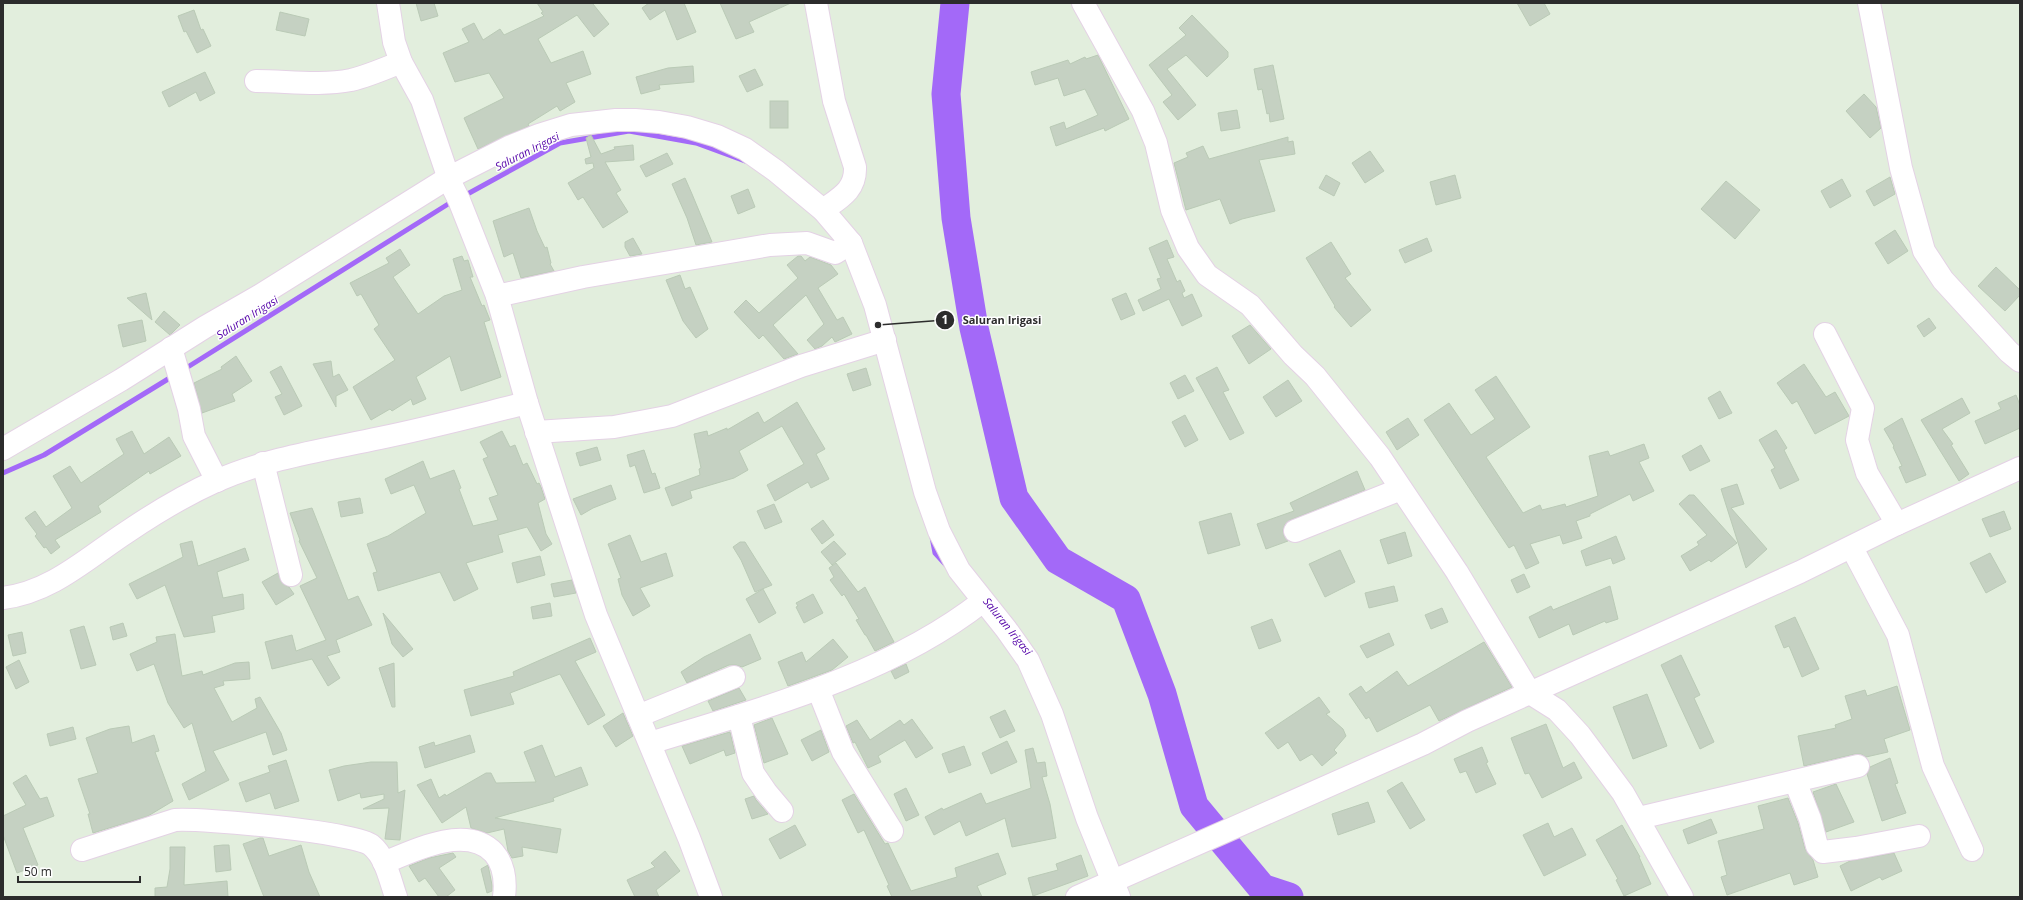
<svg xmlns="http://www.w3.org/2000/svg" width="2023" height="900" font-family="'Open Sans',sans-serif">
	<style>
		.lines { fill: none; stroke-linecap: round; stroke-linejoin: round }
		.stream { stroke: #a369f8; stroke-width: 5 }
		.river { stroke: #a369f8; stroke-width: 29 }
		.building { fill: #c5d1c2; stroke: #bacab6 }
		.minor-casing { stroke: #e4d2e5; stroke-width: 24 }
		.minor { stroke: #fff; stroke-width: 22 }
		.labels { text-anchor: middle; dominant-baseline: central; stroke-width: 3; stroke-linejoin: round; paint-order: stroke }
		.water-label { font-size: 11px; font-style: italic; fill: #5403a8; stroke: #fff }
		.leader { fill: none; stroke: #2c2c2c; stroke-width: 1.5 }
		.callout-dot { fill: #2c2c2c; stroke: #fff; stroke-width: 1.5 }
		.mark-label { font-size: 12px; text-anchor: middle; font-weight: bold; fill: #fff }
		.callout-label { font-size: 11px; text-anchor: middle; font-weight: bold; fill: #2c2c2c; stroke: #fff; stroke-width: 3; stroke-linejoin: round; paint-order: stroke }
	</style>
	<rect width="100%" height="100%" fill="#e2eedd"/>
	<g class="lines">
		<g class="stream">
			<polyline points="462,197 560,143 629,131 696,143 745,161"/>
			<polyline points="183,370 453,201"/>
			<polyline points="3,473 44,455 173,376"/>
			<polyline points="932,537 935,553 946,565"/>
		</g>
		<polyline class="river" points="955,3 946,94 956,218 974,328 1014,498 1058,560 1126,599 1162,694 1194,806 1262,888 1289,897"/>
	</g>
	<g class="building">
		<polygon points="416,3 434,3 438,16 421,21"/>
		<polygon points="537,3 596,3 593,4 609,24 594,37 577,15 538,39 551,63 583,51 591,74 566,83 575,102 560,111 557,106 528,124 529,126 478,149 464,118 504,98 489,73 455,82 443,53 469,42 462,29 474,23 483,40 500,29 504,35 544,16 541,13 543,12"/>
		<polygon points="649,3 684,3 696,32 677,40 665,10 650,20 642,8"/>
		<polygon points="720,3 791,3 749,22 754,32 736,39"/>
		<polygon points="1517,3 1544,3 1550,14 1530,26"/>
		<polygon points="194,10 201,30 203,29 211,46 197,53 186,31 184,32 178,16"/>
		<polygon points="280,12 309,19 305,36 276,30"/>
		<polygon points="1192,15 1228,52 1228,57 1207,77 1186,55 1167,69 1196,105 1178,120 1163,102 1172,95 1149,65 1186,35 1179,28"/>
		<polygon points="1098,55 1129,119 1105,131 1104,128 1056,146 1050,127 1064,122 1066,129 1098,115 1085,89 1064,96 1058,78 1035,85 1031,72 1068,60 1070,64 1085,57 1086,59"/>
		<polygon points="1273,65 1284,119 1270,122 1269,113 1267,114 1262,89 1258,90 1254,69"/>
		<polygon points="693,66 694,82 659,85 660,89 641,94 636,77 668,68"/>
		<polygon points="755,69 763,85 747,92 739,76"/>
		<polygon points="205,72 215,93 200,101 196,92 169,107 162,92"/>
		<polygon points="1864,94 1876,107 1881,128 1870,138 1846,111"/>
		<rect x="770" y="101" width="18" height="27"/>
		<polygon points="1237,110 1240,128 1221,131 1218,113"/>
		<polygon points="591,135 601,154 615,149 614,147 633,145 634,160 605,162 621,190 616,193 628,212 603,228 583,197 578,200 568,183 594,168 593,163 586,164 585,159 591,157 586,138"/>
		<polygon points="1288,137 1288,142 1293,141 1295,154 1259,160 1275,211 1242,219 1230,224 1220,199 1186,210 1174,163 1188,157 1186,153 1203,146 1209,159"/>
		<polygon points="1370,151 1384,171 1365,183 1352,163"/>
		<polygon points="667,153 673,164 646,177 640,166"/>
		<polygon points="1326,175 1340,183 1334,196 1319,188"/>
		<polygon points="1455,175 1461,198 1436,205 1430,182"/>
		<polygon points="1890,177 1895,194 1874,206 1866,191"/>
		<polygon points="685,178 692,194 712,242 696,245 687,218 672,184"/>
		<polygon points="1842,179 1851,196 1830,208 1821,191"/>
		<polygon points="1726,181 1760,210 1735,239 1701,209"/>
		<polygon points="748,189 755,207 738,214 731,196"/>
		<polygon points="529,208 537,231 545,248 547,247 551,263 550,264 554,271 521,278 513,253 504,257 493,221"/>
		<polygon points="1895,230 1908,251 1888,264 1875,243"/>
		<polygon points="633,238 642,254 630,256 625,247 625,242"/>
		<polygon points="1427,238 1432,251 1405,263 1399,250"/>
		<polygon points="1167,240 1174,257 1167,259 1177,282 1180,280 1185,291 1182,293 1184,298 1192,294 1202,316 1182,326 1169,299 1143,311 1138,300 1161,289 1157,279 1161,278 1149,248"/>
		<polygon points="1331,242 1351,274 1345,278 1371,310 1351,327 1334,307 1335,306 1306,258"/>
		<polygon points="400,249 410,265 393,277 418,314 444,296 462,290 453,259 462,256 464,261 468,260 473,277 470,277 482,306 484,305 490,320 484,322 501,377 461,391 450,356 416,377 426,399 413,405 411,399 392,411 390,409 371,420 353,387 395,360 374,329 379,325 361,294 357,296 350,283 389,263 386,258"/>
		<polygon points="798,256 801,256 805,261 810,257 831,265 838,274 818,288 837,320 843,317 852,334 835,342 832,337 822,346 815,349 807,340 824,324 806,295 773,325 798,354 784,359 763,335 759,339 734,312 746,300 759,313 798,278 787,265"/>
		<polygon points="1996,267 2020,290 2020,295 2005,311 1978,286"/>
		<polygon points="680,275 685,289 690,287 708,329 696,338 683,321 666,280"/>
		<polygon points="146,293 152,320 127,298"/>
		<polygon points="1126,293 1135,314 1121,320 1112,299"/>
		<polygon points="164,311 180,325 170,335 155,322"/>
		<polygon points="1929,318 1936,328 1924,337 1917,326"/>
		<polygon points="142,320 146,341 123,347 118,325"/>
		<polygon points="1250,325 1271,349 1249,364 1232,336"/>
		<polygon points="236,356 252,381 232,394 235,401 202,413 194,383 222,369 221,367"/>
		<polygon points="331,361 333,377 339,374 348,390 336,396 336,407 313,364"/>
		<polygon points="1804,364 1826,397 1835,392 1849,416 1815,434 1797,401 1792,404 1777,383"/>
		<polygon points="281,366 302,406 284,415 275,397 282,394 270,372"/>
		<polygon points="1217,367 1229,390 1223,392 1244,433 1230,440 1196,378"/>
		<polygon points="866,368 871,385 853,391 847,374"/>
		<polygon points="1185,375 1194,391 1178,399 1170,383"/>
		<polygon points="1496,376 1530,427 1486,457 1523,513 1540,505 1542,510 1565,504 1566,507 1598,496 1589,456 1608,451 1610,456 1644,444 1649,458 1639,462 1654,491 1633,501 1630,494 1590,514 1590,516 1576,521 1582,538 1563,544 1560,535 1530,544 1539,563 1526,569 1514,545 1509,548 1424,420 1449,403 1471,435 1495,419 1475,390"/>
		<polygon points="1288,380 1302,401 1276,417 1263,397"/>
		<polygon points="1720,391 1732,413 1719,419 1708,398"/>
		<polygon points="2016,395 2020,405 2020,428 1985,444 1975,421 2001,409 1998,403"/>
		<polygon points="1962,398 1970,413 1942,429 1953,444 1951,445 1969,474 1959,481 1921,420"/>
		<polygon points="797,402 825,449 816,454 829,479 811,488 808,482 775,501 767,485 804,464 782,426 739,451 748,470 734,478 690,491 692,498 672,506 665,488 700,475 699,469 701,468 694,434 707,431 708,436 727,428 727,430 758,412 764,423"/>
		<polygon points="1185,415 1198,440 1185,447 1172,422"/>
		<polygon points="1408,418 1419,435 1397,450 1386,432"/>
		<polygon points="1902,418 1926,475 1906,483 1899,467 1902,466 1893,447 1894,446 1884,429"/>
		<polygon points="1776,430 1787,448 1784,450 1799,480 1780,489 1771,470 1775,468 1759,440"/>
		<polygon points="132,431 144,454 169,437 181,456 150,474 149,471 98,506 101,512 55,540 60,547 51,554 46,547 44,548 35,536 37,534 25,518 35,511 46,527 72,508 53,476 70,466 81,483 124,454 116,439"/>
		<polygon points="502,431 510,447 515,445 523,465 527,463 537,484 539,483 541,487 545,499 538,503 546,534 552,544 541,551 527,527 498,535 503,552 466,563 478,589 454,601 440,572 378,591 373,573 377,572 367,544 388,536 426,513 414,485 391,494 385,479 423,461 430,479 454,470 461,488 459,489 473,526 498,520 489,498 498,495 483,459 488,457 480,442"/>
		<polygon points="1701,445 1710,461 1690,471 1682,456"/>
		<polygon points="597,447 601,460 580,466 576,453"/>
		<polygon points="644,450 652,474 655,473 660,488 644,493 635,465 630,467 627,455"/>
		<polygon points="1357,471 1365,490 1290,520 1285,524 1283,530 1284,536 1288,541 1266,549 1257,524 1294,511 1290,503"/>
		<polygon points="1737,484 1744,504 1731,508 1767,549 1746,568 1721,489"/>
		<polygon points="611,485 616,499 593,508 581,515 573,499"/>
		<polygon points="1689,495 1694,495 1737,543 1711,562 1709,560 1690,571 1681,556 1699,545 1697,542 1707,535 1679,504"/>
		<polygon points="360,498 363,513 341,517 338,502"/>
		<polygon points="774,504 782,522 765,529 757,511"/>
		<polygon points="312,508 348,600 358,596 372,625 336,640 340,652 327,656 340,678 328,686 312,659 272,669 265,642 292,635 296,651 326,640 300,586 317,578 299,541 300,540 290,513"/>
		<polygon points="2004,511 2011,529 1990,537 1982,519"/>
		<polygon points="1231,513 1240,545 1208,554 1199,522"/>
		<polygon points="823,520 834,535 822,544 811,529"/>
		<polygon points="1405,532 1412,556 1388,564 1380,540"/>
		<polygon points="630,535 641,562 666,553 673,576 640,588 650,606 633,616 622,595 618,579 621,578 608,544"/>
		<polygon points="1616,536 1625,559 1613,564 1611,558 1586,566 1581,551"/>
		<polygon points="192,541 198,566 245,548 249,560 217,572 223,598 243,594 244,609 212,616 215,632 184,637 165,585 137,599 129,584 183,557 180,544"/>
		<polygon points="834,541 846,554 832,565 821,552"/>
		<polygon points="740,542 745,542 772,585 755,592 741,560 733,547"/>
		<polygon points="1340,550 1355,582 1325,597 1309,564"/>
		<polygon points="1990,553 2006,582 1986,593 1970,563"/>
		<polygon points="540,556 545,575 517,583 512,563"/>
		<polygon points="836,563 858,592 865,587 894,642 875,651 866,635 865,635 856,620 859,619 844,594 842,596 830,580 834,577 829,568"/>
		<polygon points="278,573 282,583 289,587 294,594 276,605 262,582"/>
		<polygon points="1524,574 1530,587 1517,593 1511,580"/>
		<polygon points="572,580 576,593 554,597 551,584"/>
		<polygon points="1394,586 1398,601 1369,608 1365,593"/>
		<polygon points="1610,586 1618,619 1606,623 1605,621 1573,635 1569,624 1539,638 1529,617 1551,606 1553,610"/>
		<polygon points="763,589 776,613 759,623 746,599"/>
		<polygon points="813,594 823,613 804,623 796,607 798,606 796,603"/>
		<polygon points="550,603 552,616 533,619 531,607"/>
		<polygon points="1442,608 1448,622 1431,629 1425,615"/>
		<polygon points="383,613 413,649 403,657 392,644"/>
		<polygon points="1795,617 1819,669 1802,677 1789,646 1784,648 1775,626"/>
		<polygon points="1272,619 1281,641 1259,649 1251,627"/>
		<polygon points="123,623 127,636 113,640 110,627"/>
		<polygon points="84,626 96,665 81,669 70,630"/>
		<polygon points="22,632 26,653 13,656 8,635"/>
		<polygon points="1389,633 1394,645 1367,658 1360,646"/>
		<polygon points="175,634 182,676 202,671 203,675 235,663 249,662 250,679 223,681 224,685 214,688 232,722 257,708 255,699 260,697 281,733 287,750 273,755 266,732 213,751 229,780 189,800 182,784 206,771 192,723 184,728 168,703 154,664 137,671 130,654 157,642 156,637"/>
		<polygon points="750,634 761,659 742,667 736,665 729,665 687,683 681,672 704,657"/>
		<polygon points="590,638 596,652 575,661 605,715 588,725 560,674 510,693 514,704 471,716 464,690 514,676 513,672"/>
		<polygon points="833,639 848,657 832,670 788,686 778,662 802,652 806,662"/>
		<polygon points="1484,642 1512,687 1439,721 1430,705 1377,732 1369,717 1366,719 1349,694 1361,686 1366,693 1397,671 1408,686"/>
		<polygon points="1681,655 1700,695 1694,698 1714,742 1700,749 1661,665"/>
		<polygon points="19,660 29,682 16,689 6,667"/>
		<polygon points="394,663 395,707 392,707 379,668"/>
		<polygon points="906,664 909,672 895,679 891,671"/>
		<polygon points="1897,686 1910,730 1884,739 1888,752 1866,757 1861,754 1855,754 1804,766 1798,736 1836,728 1835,725 1852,719 1845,696 1865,690 1867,696"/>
		<polygon points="739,688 746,700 713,711 708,701"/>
		<polygon points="1647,694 1667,746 1633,759 1613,707"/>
		<polygon points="1319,697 1330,712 1326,714 1343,729 1346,736 1334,750 1337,753 1322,766 1312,754 1300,761 1288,742 1278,749 1265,733"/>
		<polygon points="1005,710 1015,731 1000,738 990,717"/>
		<polygon points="623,713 633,736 616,747 603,726"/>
		<polygon points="772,718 788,754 764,763 754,725"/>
		<polygon points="912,719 933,748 916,758 905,740 878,756 881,762 868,768 855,742 853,743 846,726 857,720 870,740 900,720 904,725"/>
		<polygon points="1546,724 1563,768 1574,762 1582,778 1542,798 1529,773 1525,774 1511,738"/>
		<polygon points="129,726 132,743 154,735 159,751 155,752 173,801 148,816 93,833 88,814 90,814 78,779 98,773 86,738 110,729"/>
		<polygon points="73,727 76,739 50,746 47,734"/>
		<polygon points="821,730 829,752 812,761 801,740"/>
		<polygon points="730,732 735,753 726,756 724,750 690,764 682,746"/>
		<polygon points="470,735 475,752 425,768 419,747 434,742 435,746"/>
		<polygon points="1007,741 1017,762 991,774 982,753"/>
		<polygon points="542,745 555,777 581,767 588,785 553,798 554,801 495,818 561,829 557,853 522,847 523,856 512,858 508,851 504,829 487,833 471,828 466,807 442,823 417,785 431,779 439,798 445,794 446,796 486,773 491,773 496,783 536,782 524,752"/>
		<polygon points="964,746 971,765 949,773 942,754"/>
		<polygon points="1482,747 1488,762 1486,763 1496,784 1476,793 1466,771 1460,773 1454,759"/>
		<polygon points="1033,748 1037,763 1045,762 1047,776 1042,777 1050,804 1056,838 1012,847 1005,818 966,836 960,821 934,835 925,817 942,808 943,810 981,793 986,804 1031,788 1025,750"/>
		<polygon points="1890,758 1898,783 1895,784 1906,813 1882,821 1867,774 1870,767"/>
		<polygon points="286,760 299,801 275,809 270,793 246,802 239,783 270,772 268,766"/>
		<polygon points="371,762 397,762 398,793 405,790 400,840 385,839 389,808 363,809 384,799 384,794 361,798 360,793 338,801 329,770 344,766"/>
		<polygon points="26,775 40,799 47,797 54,816 23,828 38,865 17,873 3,835 3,816 26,805 13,783"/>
		<polygon points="1402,782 1425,820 1410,829 1387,791"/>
		<polygon points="1836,784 1854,822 1826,832 1813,792"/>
		<polygon points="906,788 919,815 906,821 894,794"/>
		<polygon points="854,794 885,844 888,843 911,891 957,877 955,868 998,853 1006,874 977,886 982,897 892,897 887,886 889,885 864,830 858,833 842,800"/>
		<polygon points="754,796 756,800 768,814 752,819 745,799"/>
		<polygon points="1788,798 1798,823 1805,849 1813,860 1818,877 1794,885 1790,873 1727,895 1721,877 1727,875 1718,841 1764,829 1758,806"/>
		<polygon points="1368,802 1375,822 1338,835 1332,814"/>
		<polygon points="1711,819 1717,833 1688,844 1683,830"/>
		<polygon points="1548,823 1554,837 1572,828 1586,855 1544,876 1523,835"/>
		<polygon points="795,825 806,845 780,859 769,839"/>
		<polygon points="1622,825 1640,857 1639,857 1651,884 1624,896 1616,880 1618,879 1596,840"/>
		<polygon points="260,838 263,838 269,856 301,845 309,872 320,897 264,897 243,844"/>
		<polygon points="223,845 229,845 231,870 216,872 214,846"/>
		<polygon points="170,847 185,847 184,885 227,881 228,897 155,897 155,888 167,887 170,869"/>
		<polygon points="665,851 680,871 656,890 659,897 635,897 627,880 655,867 651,863"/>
		<polygon points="453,853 456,857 439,868 455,890 446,897 439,897 425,878 419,882 409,866 429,858"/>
		<polygon points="1894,853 1902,871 1882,880 1880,877 1851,891 1840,866 1850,861"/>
		<polygon points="1081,855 1088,876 1033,896 1028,878 1058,870 1056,864"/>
		<polygon points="488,865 492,885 492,891 487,893 481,869"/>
	</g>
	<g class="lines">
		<defs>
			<g id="minor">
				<polyline points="388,3 394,42 401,62 422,100 450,182 459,200 497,296 527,403 596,615 689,838 711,897"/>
				<path d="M816 3 834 101 855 167C856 190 840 198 823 210"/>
				<polyline points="1083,3 1143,111 1156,143 1172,210 1188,248 1207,275 1250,305 1293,355 1315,376 1380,457 1457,572 1530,693 1557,710 1580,735 1623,793 1682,897"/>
				<polyline points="1869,3 1901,168 1924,251 1943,280 2009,352 2020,361"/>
				<path d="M256 81C287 81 320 86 351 80 368 76 384 69 401 62"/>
				<polyline points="497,296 583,277 770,245 807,243 835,253 851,243"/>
				<polyline points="1825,334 1863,408 1857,440 1867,473 1897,524"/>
				<polyline points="171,348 189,409 194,436 217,481"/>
				<polyline points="536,432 614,427 672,416 801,366 885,340"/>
				<polyline points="3,449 121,380 205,327 259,296 448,178 509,147 539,135 571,125 616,120 635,120 659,122 687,127 717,136 745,149 776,171 823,210 851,243 875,305 925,492 939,531 959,570 1006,629 1028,660 1052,714 1087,818 1119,897"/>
				<polyline points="263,463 291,575"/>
				<polyline points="1295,531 1401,489"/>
				<polyline points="1852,548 1898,635 1933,766 1972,850"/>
				<path d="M3 598C52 592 87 558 127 532 155 513 185 495 216 481 268 458 324 450 380 438 429 428 478 415 527 403"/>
				<polyline points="818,689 843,752 892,831"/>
				<polyline points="638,716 734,677"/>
				<polyline points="739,716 753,773 766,792 782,811"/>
				<path d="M650 743C763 708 889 675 983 601"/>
				<polyline points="1795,781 1810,819 1817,846 1823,852 1856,848 1919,836"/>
				<polyline points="1639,818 1858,766"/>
				<path d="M82 850 175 820C202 818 354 832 371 845 386 857 390 880 396 897"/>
				<path d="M384 863C414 850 467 824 494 853 505 866 506 881 504 897"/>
				<polyline points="1077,897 1423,744 1467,721 1800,572 1897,524 2020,468"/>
			</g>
		</defs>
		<use href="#minor" class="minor-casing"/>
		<use href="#minor" class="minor"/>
	</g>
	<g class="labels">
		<g class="water-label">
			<text transform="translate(527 151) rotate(-27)">Saluran Irigasi</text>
			<text transform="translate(247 317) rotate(-32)">Saluran Irigasi</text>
			<text transform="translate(1008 626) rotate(51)">Saluran Irigasi</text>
		</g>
	</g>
	<path class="leader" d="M878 325L945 320"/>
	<g class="callout-dot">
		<circle cx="878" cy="325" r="4"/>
		<circle cx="945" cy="320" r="10"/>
	</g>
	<g class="mark-label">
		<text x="945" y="324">1</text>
	</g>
	<g class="callout-label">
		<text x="1002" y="324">Saluran Irigasi</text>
	</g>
	<rect width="2023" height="900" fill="none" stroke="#2c2c2c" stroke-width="8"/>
	<path d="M18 876v6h122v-6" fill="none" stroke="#2c2c2c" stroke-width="2"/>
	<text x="24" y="876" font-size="12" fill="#2c2c2c" stroke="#ffffff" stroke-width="3" paint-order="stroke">50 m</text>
</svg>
